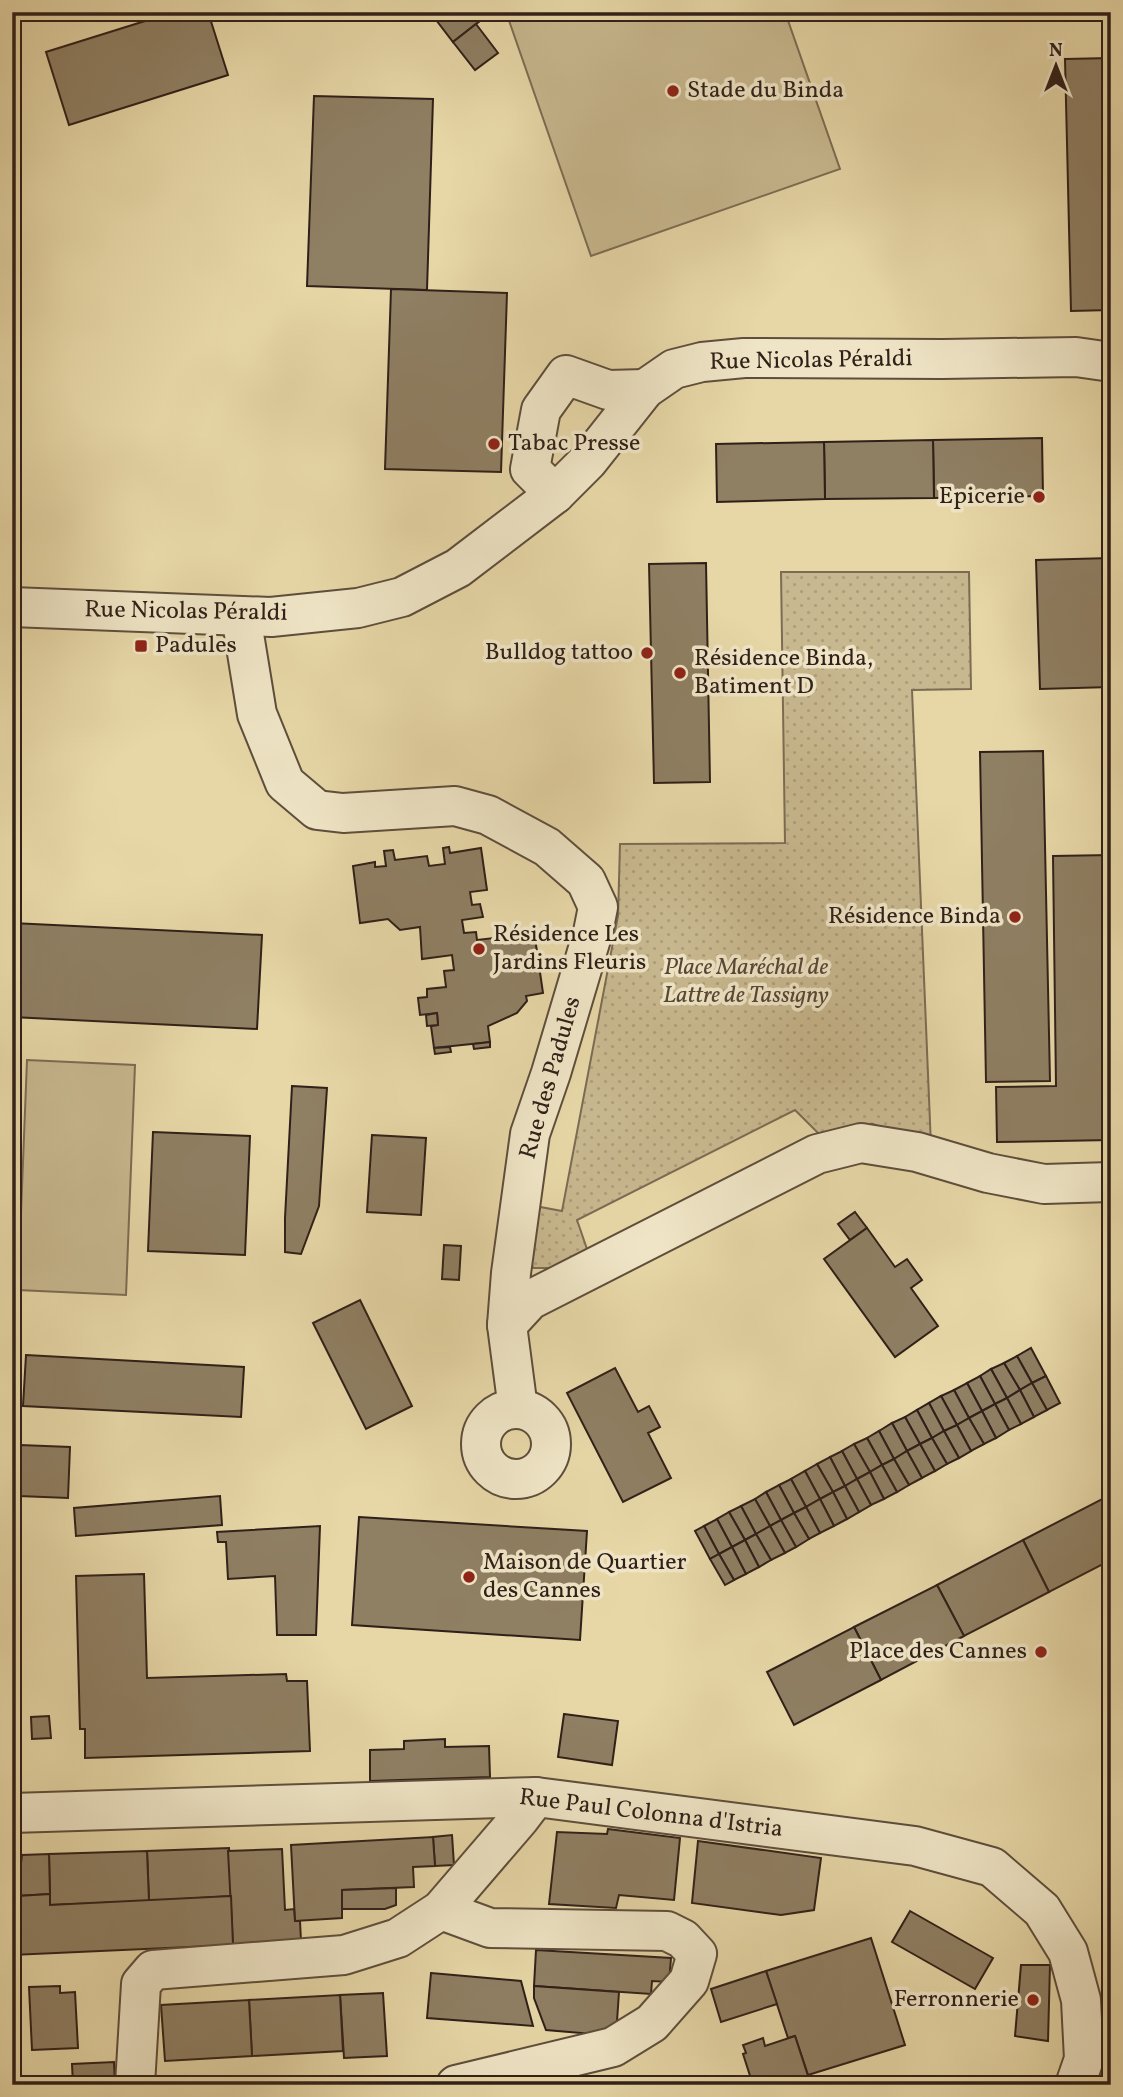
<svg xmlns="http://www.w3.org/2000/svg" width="1123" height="2097" font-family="Vollkorn,serif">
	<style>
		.green { fill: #c8b88f; stroke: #7c6c54; stroke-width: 2 }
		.park { fill: url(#park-dots); stroke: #7c6c54; stroke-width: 2 }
		.building { fill: #8f7f63; stroke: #302019; stroke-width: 2 }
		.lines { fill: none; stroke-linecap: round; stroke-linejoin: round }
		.minor-casing { stroke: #5e4e3c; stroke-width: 42 }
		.minor { stroke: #efe5c6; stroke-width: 38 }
		.poi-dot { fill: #8f2418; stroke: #efe5c6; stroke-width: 2.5 }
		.labels { text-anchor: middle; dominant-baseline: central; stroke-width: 7; stroke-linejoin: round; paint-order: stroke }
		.poi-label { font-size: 24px; fill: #302019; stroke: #efe5c6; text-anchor: start }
		.street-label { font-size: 24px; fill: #302019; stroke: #efe5c6 }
		.park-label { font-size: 24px; font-style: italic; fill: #564636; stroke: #efe5c6 }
	</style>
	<defs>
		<pattern id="park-dots" width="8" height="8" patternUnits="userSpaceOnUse" patternTransform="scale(1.75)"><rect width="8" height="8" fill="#c8b88f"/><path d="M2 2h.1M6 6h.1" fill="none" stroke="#ac9e7b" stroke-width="1.8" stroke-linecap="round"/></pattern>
	</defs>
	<rect width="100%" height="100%" fill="#e7d7a7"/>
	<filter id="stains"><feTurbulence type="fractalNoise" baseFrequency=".00286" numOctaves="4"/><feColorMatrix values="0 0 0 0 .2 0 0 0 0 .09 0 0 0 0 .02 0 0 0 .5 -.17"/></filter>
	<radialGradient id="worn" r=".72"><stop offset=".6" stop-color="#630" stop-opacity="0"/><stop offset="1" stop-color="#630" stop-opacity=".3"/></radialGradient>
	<g class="green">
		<polygon points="506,12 785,12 840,169 591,256"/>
		<polygon points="27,1060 135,1065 126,1295 18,1290"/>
	</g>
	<polygon class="park" points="781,572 969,572 971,689 912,690 931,1146 873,1124 821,1136 795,1110 577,1220 588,1252 552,1268 533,1268 528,1250 535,1206 562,1211 618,916 620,844 785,843"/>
	<g class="building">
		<polygon points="160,12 208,12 228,75 69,125 46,52 161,16"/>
		<polygon points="430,12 481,12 485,17 453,42"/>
		<polygon points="476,24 498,53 475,70 453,42"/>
		<polygon points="1111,58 1111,310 1071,311 1065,59"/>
		<polygon points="314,96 433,99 427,290 307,286"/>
		<polygon points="391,289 507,293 501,472 385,469"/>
		<polygon points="1042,438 1043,496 934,498 933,440"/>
		<polygon points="933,440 934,498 825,499 824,442"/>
		<polygon points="824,442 825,499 717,502 716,444"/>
		<polygon points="1111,558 1111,687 1040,689 1036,560"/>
		<polygon points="706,563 710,782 654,783 649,564"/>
		<polygon points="1043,751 1050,1081 986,1082 980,752"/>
		<polygon points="449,847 450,853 481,848 487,890 470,892 472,905 480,904 483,917 462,920 464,933 476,932 477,940 494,938 495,944 535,938 543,993 526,996 527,1001 517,1013 488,1026 490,1042 434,1048 431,1026 438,1025 437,1013 420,1015 418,998 427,997 427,989 446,987 444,971 454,970 452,955 422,959 420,927 400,930 388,919 360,923 353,866 375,862 375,867 386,866 384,851 393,850 395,860 427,856 429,866 445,864 443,848"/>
		<polygon points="1111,855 1111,1140 997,1142 996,1087 1056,1086 1053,856"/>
		<polygon points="12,923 262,935 257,1029 12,1017"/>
		<polygon points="437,1013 438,1025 427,1026 426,1015"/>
		<polygon points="490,1042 490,1047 474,1049 473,1044"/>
		<polygon points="450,1047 451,1052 435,1054 434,1048"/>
		<polygon points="292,1086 327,1088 319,1206 301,1254 285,1252 285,1218"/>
		<polygon points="153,1132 250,1136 245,1255 148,1251"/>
		<polygon points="372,1135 426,1138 421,1215 367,1212"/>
		<polygon points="855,1212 867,1228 850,1240 838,1224"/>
		<polygon points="867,1228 895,1267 907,1259 922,1280 911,1288 938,1326 895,1357 824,1259"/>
		<polygon points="444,1245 461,1246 459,1280 442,1279"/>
		<polygon points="360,1300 412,1406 366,1429 313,1323"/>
		<polygon points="1031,1348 1046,1376 1032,1383 1017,1356"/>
		<polygon points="26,1355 244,1367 241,1417 23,1406"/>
		<polygon points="1017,1356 1032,1383 1020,1390 1004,1363"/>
		<polygon points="1004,1363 1020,1390 1007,1398 991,1369"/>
		<polygon points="615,1368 638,1412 649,1406 660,1427 648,1433 671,1478 623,1502 567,1393"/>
		<polygon points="991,1369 1007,1398 995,1404 980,1376"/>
		<polygon points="980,1376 995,1404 982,1411 967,1383"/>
		<polygon points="1046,1376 1060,1403 1047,1410 1032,1383"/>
		<polygon points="967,1383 982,1411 969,1418 954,1390"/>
		<polygon points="1032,1383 1047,1410 1034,1417 1020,1390"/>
		<polygon points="954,1390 969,1418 957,1425 941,1396"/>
		<polygon points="1020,1390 1034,1417 1021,1424 1007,1398"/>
		<polygon points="941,1396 957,1425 944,1431 929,1403"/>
		<polygon points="1007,1398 1021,1424 1009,1430 995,1404"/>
		<polygon points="929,1403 944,1431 932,1438 917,1410"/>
		<polygon points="995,1404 1009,1430 996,1438 982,1411"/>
		<polygon points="917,1410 932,1438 920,1444 905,1417"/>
		<polygon points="982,1411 996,1438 984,1444 969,1418"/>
		<polygon points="905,1417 920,1444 907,1451 892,1423"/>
		<polygon points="969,1418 984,1444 971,1451 957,1425"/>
		<polygon points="892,1423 907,1451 894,1459 879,1431"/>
		<polygon points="957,1425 971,1451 959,1458 944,1431"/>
		<polygon points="879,1431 894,1459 882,1465 867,1438"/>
		<polygon points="944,1431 959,1458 947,1464 932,1438"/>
		<polygon points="867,1438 882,1465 870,1472 854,1444"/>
		<polygon points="932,1438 947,1464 935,1471 920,1444"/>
		<polygon points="854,1444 870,1472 857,1479 842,1451"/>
		<polygon points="920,1444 935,1471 922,1478 907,1451"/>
		<polygon points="20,1445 70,1447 68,1498 19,1496"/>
		<polygon points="842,1451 857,1479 845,1486 830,1457"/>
		<polygon points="907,1451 922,1478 909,1485 894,1459"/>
		<polygon points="830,1457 845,1486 833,1492 817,1464"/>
		<polygon points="894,1459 909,1485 897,1492 882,1465"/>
		<polygon points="817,1464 833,1492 820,1499 805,1471"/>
		<polygon points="882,1465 897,1492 884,1499 870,1472"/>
		<polygon points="805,1471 820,1499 806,1507 791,1479"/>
		<polygon points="870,1472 884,1499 871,1505 857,1479"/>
		<polygon points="791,1479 806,1507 794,1513 779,1485"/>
		<polygon points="857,1479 871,1505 859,1512 845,1486"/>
		<polygon points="779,1485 794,1513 781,1520 766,1492"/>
		<polygon points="845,1486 859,1512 847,1519 833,1492"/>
		<polygon points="766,1492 781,1520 770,1526 755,1499"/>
		<polygon points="833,1492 847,1519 834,1526 820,1499"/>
		<polygon points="220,1496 222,1525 76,1536 74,1508"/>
		<polygon points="1108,1496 1111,1502 1111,1560 1049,1592 1023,1540"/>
		<polygon points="755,1499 770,1526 756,1534 741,1506"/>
		<polygon points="820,1499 834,1526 820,1533 806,1507"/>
		<polygon points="741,1506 756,1534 745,1540 729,1512"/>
		<polygon points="806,1507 820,1533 809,1539 794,1513"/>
		<polygon points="729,1512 745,1540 732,1547 717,1519"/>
		<polygon points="794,1513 809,1539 796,1547 781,1520"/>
		<polygon points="359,1517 587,1531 580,1640 352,1625"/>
		<polygon points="717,1519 732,1547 719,1554 704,1526"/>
		<polygon points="781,1520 796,1547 785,1553 770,1526"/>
		<polygon points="320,1526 316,1635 277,1635 275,1576 228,1579 226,1542 218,1542 217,1532"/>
		<polygon points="704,1526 719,1554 710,1559 695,1531"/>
		<polygon points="770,1526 785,1553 771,1560 756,1534"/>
		<polygon points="756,1534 771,1560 759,1567 745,1540"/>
		<polygon points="745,1540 759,1567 746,1574 732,1547"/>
		<polygon points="1023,1540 1049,1592 964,1636 937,1585"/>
		<polygon points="732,1547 746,1574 734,1580 719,1554"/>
		<polygon points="719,1554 734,1580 725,1585 710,1559"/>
		<polygon points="144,1574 147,1678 286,1674 287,1681 307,1681 310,1751 85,1758 85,1729 80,1729 76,1576"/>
		<polygon points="937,1585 964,1636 881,1680 854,1627"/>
		<polygon points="854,1627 881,1680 794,1725 767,1672"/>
		<polygon points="564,1714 618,1721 612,1765 558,1757"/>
		<polygon points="49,1716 51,1738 32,1739 31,1717"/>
		<polygon points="445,1739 445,1747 489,1746 490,1777 370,1781 370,1750 404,1749 404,1741"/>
		<polygon points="608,1829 680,1838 674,1900 619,1895 616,1908 549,1904 557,1832 607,1834"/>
		<polygon points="452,1835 454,1865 435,1866 433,1837"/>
		<polygon points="433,1837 435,1866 413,1867 414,1887 342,1890 342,1918 295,1921 291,1845"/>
		<polygon points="698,1841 821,1858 814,1910 781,1915 692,1903"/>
		<polygon points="229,1848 231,1896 149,1901 147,1851"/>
		<polygon points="282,1849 285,1910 294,1909 295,1921 300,1921 301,1941 233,1945 228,1851"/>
		<polygon points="147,1851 149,1901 50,1905 49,1854"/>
		<polygon points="49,1854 50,1894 17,1896 22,1855"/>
		<polygon points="396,1888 396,1905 385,1909 342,1909 342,1890"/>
		<polygon points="50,1894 50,1905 231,1896 233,1945 12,1955 12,1925 17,1896"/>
		<polygon points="910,1911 993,1958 975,1989 892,1942"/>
		<polygon points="871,1938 905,2045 808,2075 795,2036 788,2038 766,1971"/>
		<polygon points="536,1950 671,1958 669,1982 652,1981 651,1994 534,1986"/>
		<polygon points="1021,1965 1050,1965 1048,2041 1015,2036"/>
		<polygon points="766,1971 777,2004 721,2022 711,1989"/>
		<polygon points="431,1973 521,1981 533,2026 427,2018"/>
		<polygon points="60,1986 60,1993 75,1992 78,2048 32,2050 29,1987"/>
		<polygon points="534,1986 619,1992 616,2036 546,2030 534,1998"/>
		<polygon points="383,1993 387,2056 344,2058 340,1995"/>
		<polygon points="340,1995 343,2051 252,2056 249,2000"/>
		<polygon points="249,2000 252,2056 165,2061 161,2005"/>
		<polygon points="795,2036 811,2085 753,2085 743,2054 746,2053 743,2045 763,2038 765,2046"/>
		<polygon points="114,2062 115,2085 73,2085 72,2064"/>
	</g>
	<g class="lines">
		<defs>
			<g id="minor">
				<polyline points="555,494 530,469 541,410 566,375 608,390 645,389"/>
				<polyline points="12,607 271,617 358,608 402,597 458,568 555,494 588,461 645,389 674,369 702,362 744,358 943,359 1076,357 1111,362"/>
				<polyline points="241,616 257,714 285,783 317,810 343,813 455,806 488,815 547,847 586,881 598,907 593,932 551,1073 530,1134 511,1273 507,1325"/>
				<polyline points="518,1409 507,1325 530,1300 817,1154 861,1143 917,1152 988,1173 1044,1184 1111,1182"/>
				<circle cx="516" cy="1444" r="35"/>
				<polyline points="12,1813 536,1797 915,1846 992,1867 1042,1910 1068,1952 1081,2000 1084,2059 1075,2085"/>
				<polyline points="441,1910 490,1928 667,1931 683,1939 697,1954 689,1981 652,2023 613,2047 456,2085"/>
				<polyline points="135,2085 141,1984 153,1970 344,1955 398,1938 441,1910 520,1818 536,1797"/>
			</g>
		</defs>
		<use href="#minor" class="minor-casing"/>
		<use href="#minor" class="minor"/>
	</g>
	<g class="poi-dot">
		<circle cx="673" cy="91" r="7"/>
		<circle cx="494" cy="444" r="7"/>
		<circle cx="1039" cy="497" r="7"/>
		<rect x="134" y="639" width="14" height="14" rx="3.5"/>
		<circle cx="647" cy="653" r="7"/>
		<circle cx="680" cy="673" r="7"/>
		<circle cx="1015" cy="917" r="7"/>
		<circle cx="479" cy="949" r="7"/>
		<circle cx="469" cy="1577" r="7"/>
		<circle cx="1041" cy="1652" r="7"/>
		<circle cx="1033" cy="2000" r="7"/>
	</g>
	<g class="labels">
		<g class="poi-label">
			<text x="687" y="91">Stade du Binda</text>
			<text x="508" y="444">Tabac Presse</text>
			<text x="1025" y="497" text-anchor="end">Epicerie</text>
			<text x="155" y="646">Padules</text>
			<text x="633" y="653" text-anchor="end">Bulldog tattoo</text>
			<text x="694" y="659">Résidence Binda,<tspan x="694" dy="28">Batiment D</tspan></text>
			<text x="1001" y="917" text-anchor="end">Résidence Binda</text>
			<text x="493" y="935">Résidence Les<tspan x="493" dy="28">Jardins Fleuris</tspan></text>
			<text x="483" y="1563">Maison de Quartier<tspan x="483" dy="28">des Cannes</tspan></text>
			<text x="1027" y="1652" text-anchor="end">Place des Cannes</text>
			<text x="1019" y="2000" text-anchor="end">Ferronnerie</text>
		</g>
		<g class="street-label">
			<text transform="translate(811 361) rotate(-1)">Rue Nicolas Péraldi</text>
			<text transform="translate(186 612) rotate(1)">Rue Nicolas Péraldi</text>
			<text transform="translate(551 1078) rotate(-74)">Rue des Padules</text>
			<text transform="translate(651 1814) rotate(7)">Rue Paul Colonna d'Istria</text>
		</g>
		<g class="park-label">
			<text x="746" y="968">Place Maréchal de<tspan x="746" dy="28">Lattre de Tassigny</tspan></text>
		</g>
	</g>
	<rect width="1123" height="2097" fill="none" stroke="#e7d7a7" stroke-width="42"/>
	<rect x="14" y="14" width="1095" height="2069" fill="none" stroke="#302019" stroke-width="3.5"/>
	<rect x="21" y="21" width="1081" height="2055" fill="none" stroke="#302019" stroke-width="2"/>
	<g transform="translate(1056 66)" stroke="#efe5c6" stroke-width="5" paint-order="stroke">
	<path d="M0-5L12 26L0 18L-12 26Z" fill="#302019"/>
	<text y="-10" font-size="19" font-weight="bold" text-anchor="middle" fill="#302019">N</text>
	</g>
	<rect width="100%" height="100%" filter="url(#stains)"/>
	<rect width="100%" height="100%" fill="url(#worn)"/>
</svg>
